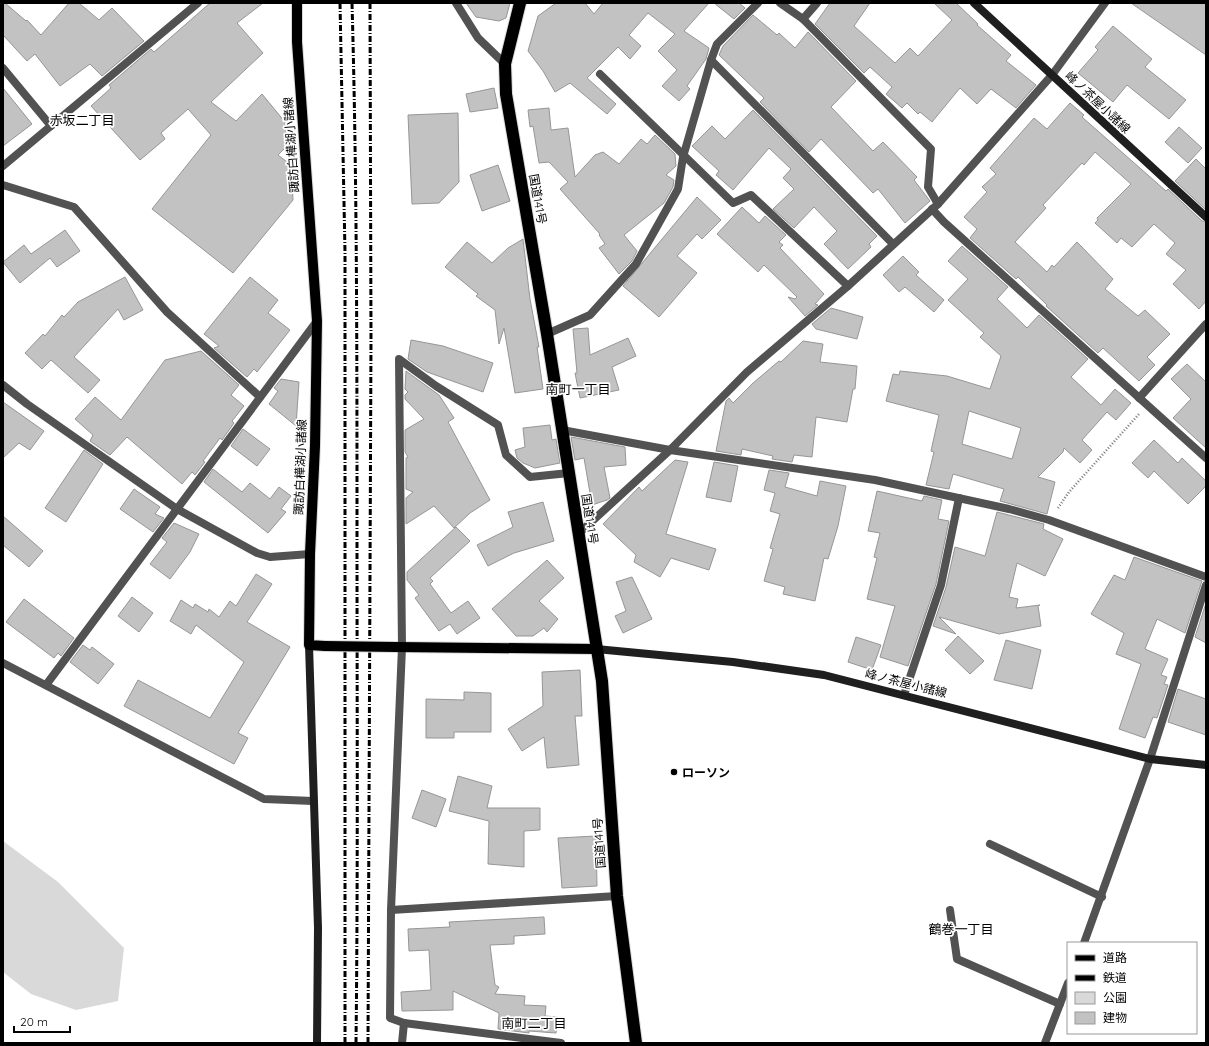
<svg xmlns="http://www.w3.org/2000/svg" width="1209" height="1046" font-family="Quicksand,'Noto Sans JP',sans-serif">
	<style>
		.green { fill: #d9d9d9 }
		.building { fill: #c2c2c2; stroke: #969696; fill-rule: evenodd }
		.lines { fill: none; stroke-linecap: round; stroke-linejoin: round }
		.primary-casing { stroke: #dbdbdb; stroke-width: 12 }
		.highway-casing { stroke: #dbdbdb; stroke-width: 14 }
		.path { stroke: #747474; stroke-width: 2.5; stroke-dasharray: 1 2; stroke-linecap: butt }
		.lane { stroke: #525252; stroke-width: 8 }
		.street { stroke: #525252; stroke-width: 8 }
		.secondary { stroke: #1f1f1f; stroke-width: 8 }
		.primary { stroke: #000; stroke-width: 10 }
		.highway { stroke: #000; stroke-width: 12 }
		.rail { stroke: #000; stroke-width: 3; stroke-dasharray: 6 2 1 2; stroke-linecap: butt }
		.primary-bridge-casing { stroke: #dbdbdb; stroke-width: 12; stroke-linecap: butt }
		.primary-bridge { stroke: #000; stroke-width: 10 }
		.poi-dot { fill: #000; stroke: #fff; stroke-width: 1.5 }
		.labels { text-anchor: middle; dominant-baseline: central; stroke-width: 3.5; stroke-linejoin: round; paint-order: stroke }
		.street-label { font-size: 12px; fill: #000; stroke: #fff }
		.poi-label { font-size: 12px; font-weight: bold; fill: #000; stroke: #fff; text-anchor: start }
		.neighbourhood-label { font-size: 13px; fill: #000; stroke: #fff }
	</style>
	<rect width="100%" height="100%" fill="#fff"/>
	<polygon class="green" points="3,841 58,882 124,948 118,1001 76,1010 31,994 3,972"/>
	<g class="building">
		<polygon points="3,3 5,3 26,21 27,20 41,35 69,3 79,3 99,20 112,8 144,41 102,76 90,64 60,86 35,54 27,61 3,35"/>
		<polygon points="210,3 263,3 237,23 263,53 211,102 236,121 262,94 285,122 287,146 278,155 291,165 293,200 233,273 152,209 211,135 188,109 161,133 165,139 140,160 91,106 111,88 109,85 151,49 154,52"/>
		<polygon points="466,3 510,3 506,18 499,21 476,17"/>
		<polygon points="556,3 585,3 594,14 603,3 709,3 684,31 709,48 706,59 687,86 690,89 679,101 662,86 677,70 658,51 675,34 648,13 629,35 641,46 630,59 618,47 587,78 616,104 607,114 570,83 555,92 543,71 528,51 538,16"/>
		<polygon points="714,3 739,3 745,8 734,19"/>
		<polygon points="830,3 870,3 854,26 895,63 910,48 918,56 952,20 934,3 956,3 978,24 977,25 1011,55 1006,61 1036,85 1016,108 991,89 977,104 960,88 932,122 920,112 918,114 907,103 902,108 886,94 892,87 870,67 864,73 815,24"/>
		<polygon points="1131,3 1206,3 1206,55"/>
		<polygon points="753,15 777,35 779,33 795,48 808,32 856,81 831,107 873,151 883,142 917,177 914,180 930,201 905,223 878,189 873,193 821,139 809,152 760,102 764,98 719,55 723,46"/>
		<polygon points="1113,26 1152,59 1145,67 1186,100 1169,119 1127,85 1113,102 1078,73 1098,50 1095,47"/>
		<polygon points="3,88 32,124 3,146"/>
		<polygon points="494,88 498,108 470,112 466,94"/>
		<polygon points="1070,103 1084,115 1082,117 1166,191 1168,189 1202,221 1206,222 1206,301 1199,309 1173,284 1186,270 1166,254 1175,243 1154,224 1132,247 1121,238 1117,243 1095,223 1098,220 1097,218 1131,184 1095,152 1084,165 1082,163 1043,205 1046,208 1015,242 1047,272 1052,265 1054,267 1077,242 1113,279 1105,289 1138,316 1145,310 1170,334 1147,357 1155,365 1139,381 1103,348 1098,353 1046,306 1047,305 1018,277 1016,279 970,238 977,229 964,217 987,192 982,187 996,174 990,168 1034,118 1047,129"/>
		<polygon points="549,108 551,130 568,128 575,177 595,155 603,152 619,164 641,139 647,144 655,135 675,154 676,166 666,175 674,180 673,187 664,203 624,235 637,251 632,261 619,274 599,248 605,244 599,235 600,234 560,189 568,182 549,162 539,163 533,126 530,127 528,110"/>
		<polygon points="753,110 877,236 869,244 871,247 848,269 824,244 837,231 814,207 794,228 773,209 794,189 783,178 791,169 769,148 733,190 716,175 719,171 692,146 712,126 725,139"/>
		<polygon points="458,113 459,182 439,203 412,204 408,115"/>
		<polygon points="1179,127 1202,148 1188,163 1165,142"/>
		<polygon points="1196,159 1206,169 1206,210 1175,181"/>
		<polygon points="498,165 510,201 482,211 470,175"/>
		<polygon points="697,197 721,220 702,239 697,234 677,256 697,273 659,317 623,286"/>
		<polygon points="742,207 759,223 765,216 786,235 779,242 783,245 780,248 824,294 815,304 818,305 805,316 788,297 795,299 797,297 764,265 758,272 717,234"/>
		<polygon points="65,230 80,251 57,267 50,258 20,283 3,262 24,245 31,254"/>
		<polygon points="523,239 530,299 539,347 537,347 543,389 515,393 504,328 499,344 495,310 476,296 478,294 445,267 467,242 492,263 508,248"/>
		<path d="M962 246 1008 287 997 299 1027 328 1039 315 1088 359 1071 377 1101 405 1115 389 1131 403 1116 420 1107 412 1082 440 1092 450 1080 463 1064 448 1063 452 1038 477 1055 482 1047 514 1000 501 1004 489 953 474 949 489 926 485 934 452 931 451 939 415 886 401 893 374 899 375 900 371 947 376 990 389 1001 356 980 337 984 333 948 300 968 279 948 261ZM969 411 1021 428 1012 459 962 444Z"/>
		<polygon points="903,256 919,272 916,275 944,300 934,312 905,287 899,292 883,275"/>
		<polygon points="125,277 143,310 124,320 118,309 74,357 100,380 88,393 51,360 42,369 25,353 43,334 45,336 62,315 64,317 78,302"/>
		<polygon points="250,277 278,300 268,313 290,330 257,372 254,369 247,377 214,348 219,346 204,334"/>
		<polygon points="831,308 863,317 857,339 816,329 812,324"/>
		<polygon points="588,328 590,355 628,338 636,356 612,367 619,390 580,398 575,373 577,373 573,329"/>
		<polygon points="411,340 443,346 493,363 483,392 427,372 408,359"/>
		<polygon points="803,341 823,344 820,362 857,366 855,389 853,389 847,422 816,417 812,457 794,455 792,462 772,459 773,456 742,449 741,455 716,451 726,401 729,398 733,403 753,383 779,361 781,362"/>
		<polygon points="201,351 239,385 231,395 244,406 232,421 234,423 222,440 220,438 203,461 205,462 195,475 192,472 182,484 127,437 110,455 90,441 93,435 75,419 95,397 121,420 165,360"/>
		<polygon points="1187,364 1206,382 1206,448 1173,418 1191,399 1171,379"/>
		<polygon points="406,371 439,395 454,418 448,422 490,500 470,513 454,528 434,506 406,524 406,498 413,492 406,489 406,458 408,457 405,452 405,430 424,419 405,399 405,395 408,392 405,389"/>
		<polygon points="281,379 299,382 296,426 269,404 278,391 274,388"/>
		<polygon points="3,402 44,431 30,450 19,443 3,458"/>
		<polygon points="550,425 552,440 556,439 560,463 535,468 523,463 517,458 515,450 525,447 523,428"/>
		<polygon points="243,429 270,449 257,466 231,446"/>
		<polygon points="571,437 625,447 626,465 604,467 610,498 607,500 592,505 584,458 575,460"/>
		<polygon points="1154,440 1178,463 1182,458 1206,481 1206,486 1188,504 1154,471 1148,478 1132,463"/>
		<polygon points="84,450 103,464 66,522 45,508"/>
		<polygon points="675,460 688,462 666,534 716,549 709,570 671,558 660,577 634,562 636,555 603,524 639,487 642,491"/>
		<polygon points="714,462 738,466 731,502 706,497"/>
		<polygon points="213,469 242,492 250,483 270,499 279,487 291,496 281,509 286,512 268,533 204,482"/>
		<polygon points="769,470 789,473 785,487 817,496 820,481 846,486 838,526 828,559 824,558 815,601 783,594 785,587 764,581 773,549 770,548 780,514 770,511 775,493 764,490"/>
		<polygon points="134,489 160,507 155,514 164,518 153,532 120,509"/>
		<polygon points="877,491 922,501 924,496 942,500 938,519 949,521 936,584 908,666 880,657 895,606 867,599 877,558 874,557 880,533 868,531"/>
		<polygon points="543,502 554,541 514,553 488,566 477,545 513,527 508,512"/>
		<polygon points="997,512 1044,524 1043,529 1063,539 1045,576 1017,563 1009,597 1018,599 1016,608 1040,605 1038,606 1041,626 999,634 939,617 956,634 933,626 946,587 955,547 985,556"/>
		<polygon points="3,516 43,551 29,567 3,545"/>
		<polygon points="174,523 199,534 190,552 170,579 150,564 167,542 162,538"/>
		<polygon points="456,527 470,541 430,578 433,581 430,584 451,613 468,601 480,618 457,634 450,624 439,631 415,598 419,595 407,580 407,572"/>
		<polygon points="1134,557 1202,581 1185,633 1157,619 1145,649 1168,659 1161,675 1167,677 1164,684 1168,685 1157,718 1153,717 1145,738 1119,729 1141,664 1116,654 1124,633 1091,614 1114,575 1125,580"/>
		<polygon points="547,560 564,578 539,601 558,619 547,632 544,628 533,636 516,636 492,609"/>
		<polygon points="256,574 272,584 247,622 290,647 238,733 248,738 234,764 124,706 138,680 210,718 244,662 196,625 191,634 170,621 181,600 193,608 195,604 208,612 209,609 219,617 230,601 236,606"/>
		<polygon points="632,577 652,619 623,633 615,616 626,611 616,582"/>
		<polygon points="132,597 153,613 139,632 118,616"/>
		<polygon points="24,599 74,638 61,656 58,653 54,658 6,622"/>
		<polygon points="1206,603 1206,643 1195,637"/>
		<polygon points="958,636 984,661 970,674 945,650"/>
		<polygon points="856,637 881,645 872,670 848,662"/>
		<polygon points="1006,640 1041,650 1032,689 994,680"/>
		<polygon points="83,645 90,650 92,647 114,664 98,684 70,662"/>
		<polygon points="580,670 582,716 575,716 579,765 547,768 544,737 522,751 508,729 543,706 542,672"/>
		<polygon points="1178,689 1206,699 1206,735 1168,722"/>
		<polygon points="464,692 491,693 491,732 454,732 454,738 426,738 426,699 464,700"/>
		<polygon points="458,776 492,786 487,808 540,808 540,830 524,831 524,867 488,864 489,821 449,811"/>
		<polygon points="422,790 446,799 436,827 412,818"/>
		<polygon points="596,836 597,886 562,888 558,838"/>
		<polygon points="544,917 545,934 514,936 514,944 490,945 495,985 499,987 495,994 525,996 524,1005 546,1006 545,1016 558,1017 556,1033 529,1031 529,1033 498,1029 499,1013 453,991 453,1010 402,1011 401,992 431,990 429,950 409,951 408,929 450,927 449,922"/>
	</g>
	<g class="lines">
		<defs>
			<g id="primary">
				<polyline points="297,3 297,42 317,321 315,446 310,554 309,645 325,646"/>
				<polyline points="396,647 596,649"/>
			</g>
			<polyline id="highway" points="520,3 505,64 506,94 547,334 602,681 617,896 636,1043"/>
		</defs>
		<use href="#primary" class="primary-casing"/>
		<use href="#highway" class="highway-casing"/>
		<polyline class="path" points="1058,508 1069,492 1139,414"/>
		<g class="lane">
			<polyline points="780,3 803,19 931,149 928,187 938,204"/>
			<polyline points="803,19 817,3"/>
			<polyline points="711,60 893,244"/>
			<polyline points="932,209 944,222 1206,458"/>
			<polyline points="547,334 590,315 636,264 678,189 683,157 711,60 717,44 758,3"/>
			<polyline points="1139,398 1206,324"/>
			<polyline points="904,695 941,585 959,498"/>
			<polyline points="990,844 1102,897"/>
			<polyline points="950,910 957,959 1060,1004"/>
			<polyline points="402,1043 404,1023"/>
		</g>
		<g class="street">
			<polyline points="456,3 478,38 505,64"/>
			<polyline points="3,68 51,126"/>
			<polyline points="600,74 733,203 751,195 848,286"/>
			<polyline points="3,166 198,3"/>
			<polyline points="3,185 74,207 167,312 260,397"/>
			<polyline points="3,385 27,404 177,509 257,553 270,557 310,554"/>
			<polyline points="562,430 670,450 875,480 1009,509 1049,520 1206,577"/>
			<polyline points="578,534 670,450 747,372 848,286 938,204 1052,75 1105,3"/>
			<polyline points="3,663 264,799 313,801"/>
			<polyline points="46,685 317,321"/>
			<polyline points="391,910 617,896"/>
			<polyline points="1084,943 1150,759 1206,585"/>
			<polyline points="561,1043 404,1023 390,1018 391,910 402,647 399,359 436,386 498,425 506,455 530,477 569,473"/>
			<polyline points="1045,1043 1068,983"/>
		</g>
		<g class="secondary">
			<polyline points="974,3 1206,217"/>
			<polyline points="309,645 318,928 317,1043"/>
			<polyline points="596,649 733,662 824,675 1150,759 1206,765"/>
		</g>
		<use href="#primary" class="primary"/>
		<use href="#highway" class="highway"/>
		<g class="rail">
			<polyline points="340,3 345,252 345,1043"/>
			<path d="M352 3C357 181 357 358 357 536 357 705 358 874 356 1043"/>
			<polyline points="368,1043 371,340 370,3"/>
		</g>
		<defs>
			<polyline id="primary-bridge" points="325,646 396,647"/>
		</defs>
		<use href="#primary-bridge" class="primary-bridge-casing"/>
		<use href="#primary-bridge" class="primary-bridge"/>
	</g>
	<circle class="poi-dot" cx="674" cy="772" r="4"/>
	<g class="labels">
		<g class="street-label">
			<text transform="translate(1098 102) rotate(43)">峰ノ茶屋小諸線</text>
			<text transform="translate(291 145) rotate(-94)">諏訪白樺湖小諸線</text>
			<text transform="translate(538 199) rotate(80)">国道141号</text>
			<text transform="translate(300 467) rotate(-88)">諏訪白樺湖小諸線</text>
			<text transform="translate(590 519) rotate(81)">国道141号</text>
			<text transform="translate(906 683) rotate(14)">峰ノ茶屋小諸線</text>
			<text transform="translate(599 843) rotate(-94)">国道141号</text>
		</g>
		<g class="poi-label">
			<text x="682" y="772">ローソン</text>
		</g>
		<g class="neighbourhood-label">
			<text x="82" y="120">赤坂二丁目</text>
			<text x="578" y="389">南町一丁目</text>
			<text x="961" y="929">鶴巻一丁目</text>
			<text x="534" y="1023">南町二丁目</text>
		</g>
	</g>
	<rect width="1209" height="1046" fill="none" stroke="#000000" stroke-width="8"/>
	<rect x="1067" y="942" width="130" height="92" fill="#ffffff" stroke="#999999"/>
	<rect x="1075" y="955" width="20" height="6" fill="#000000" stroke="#999999"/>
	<text x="1103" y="962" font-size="12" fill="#000000">道路</text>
	<rect x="1075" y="975" width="20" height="6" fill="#000000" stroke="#999999"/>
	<text x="1103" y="982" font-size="12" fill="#000000">鉄道</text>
	<rect x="1075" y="992" width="20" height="12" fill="#d9d9d9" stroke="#999999"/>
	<text x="1103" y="1002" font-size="12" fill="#000000">公園</text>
	<rect x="1075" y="1012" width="20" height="12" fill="#c2c2c2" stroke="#999999"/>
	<text x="1103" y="1022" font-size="12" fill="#000000">建物</text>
	<path d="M14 1026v6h56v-6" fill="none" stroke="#000000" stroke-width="2"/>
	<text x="20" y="1026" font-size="12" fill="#000000" stroke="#ffffff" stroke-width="3" paint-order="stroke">20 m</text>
</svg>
